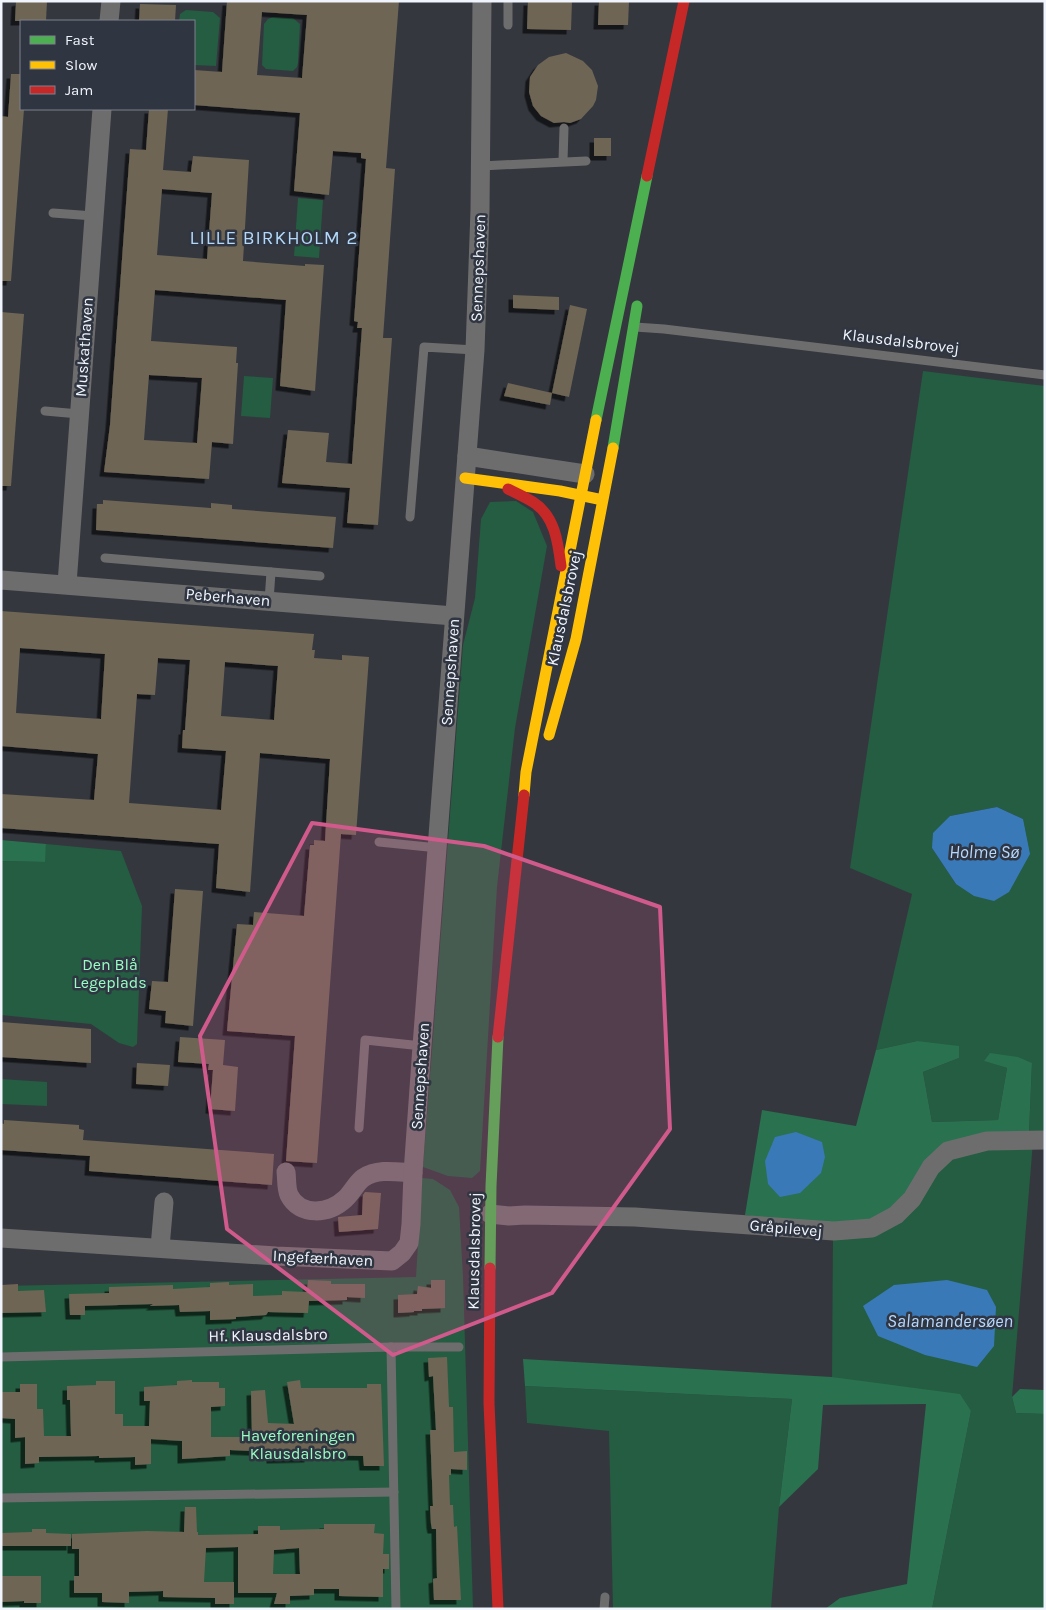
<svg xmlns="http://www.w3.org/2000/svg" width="1046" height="1610" font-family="Karla,sans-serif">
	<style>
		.green { fill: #245d41; fill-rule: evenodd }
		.forest { fill: #2a714f }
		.water { fill: #3979b8 }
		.building { fill: #6e6555; fill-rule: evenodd; filter: url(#shadow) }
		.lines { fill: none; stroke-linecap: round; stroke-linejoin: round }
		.lane { stroke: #6e6d6e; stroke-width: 9 }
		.street { stroke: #6e6d6e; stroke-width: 19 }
		.fast { stroke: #4caf50; stroke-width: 11 }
		.slow { stroke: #ffc107; stroke-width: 11 }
		.jam { stroke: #c62828; stroke-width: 11 }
		.marked { fill: #d05a8b; fill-opacity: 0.2; stroke: #d05a8b; stroke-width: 4; stroke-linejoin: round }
		.labels { text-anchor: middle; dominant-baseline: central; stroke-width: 5; stroke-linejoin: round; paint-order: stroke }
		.street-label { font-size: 16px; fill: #f0f4fc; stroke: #303542 }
		.park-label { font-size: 16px; fill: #97fdc3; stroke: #303542 }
		.water-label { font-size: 18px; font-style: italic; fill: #b7d9fe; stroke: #303542 }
		.quarter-label { font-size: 19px; letter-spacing: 1px; fill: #b3d8f9; stroke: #303542 }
	</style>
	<defs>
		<filter id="shadow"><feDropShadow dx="-4.5" dy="4.5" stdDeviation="0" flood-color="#0009"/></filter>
	</defs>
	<rect width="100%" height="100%" fill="#34373e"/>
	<g class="green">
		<polygon points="186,10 213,12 220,18 216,66 194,65 194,21 179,21 180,14"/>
		<polygon points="273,17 293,18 300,24 298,63 297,67 293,71 266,69 262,65 264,24 268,19"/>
		<polygon points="298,198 323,200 319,258 294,256"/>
		<path d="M923 371 1045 386V1134L1029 1133 1032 1063 985 1061 1007 1068 998 1120 932 1122 923 1072 959 1058 917 1041 876 1050 912 894 850 868ZM997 807 1023 819 956 884 932 848 950 816Z"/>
		<polygon points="244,376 273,378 270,418 241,416"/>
		<polygon points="516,501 533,512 547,546 515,728 497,887 480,1171 472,1178 448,1176 423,1167 463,645 475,598 481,519 490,502"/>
		<polygon points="46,844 121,851 142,906 137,1044 133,1047 119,1043 91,1024 1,1015 1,861 44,862"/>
		<polygon points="1,1079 47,1082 47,1106 1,1104"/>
		<polygon points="1033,1142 1012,1397 1016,1413 1045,1414 1045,1609 932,1609 971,1411 832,1377 833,1234 934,1173 951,1156"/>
		<polygon points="422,1178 433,1179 450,1190 459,1207 463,1276 473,1609 1,1609 1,1286 416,1277"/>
		<polygon points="525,1386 792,1399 779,1507 771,1609 613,1609 609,1431 527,1423"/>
	</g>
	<g class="forest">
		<polygon points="1,840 46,844 45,862 1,861"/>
		<polygon points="917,1041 959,1046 959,1058 923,1072 932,1122 998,1120 1007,1068 984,1061 990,1053 1018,1057 1032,1063 1029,1133 965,1138 893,1209 870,1222 828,1228 745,1215 762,1110 856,1126 876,1050"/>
		<polygon points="523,1359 832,1377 960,1394 971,1411 932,1609 825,1609 840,1598 907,1584 926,1404 823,1405 818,1469 779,1507 792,1399 525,1386"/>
		<polygon points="1020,1389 1045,1390 1045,1414 1016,1413 1012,1397"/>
	</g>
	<g class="water">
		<polygon points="997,807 1023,819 1030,854 1009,892 994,901 974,896 956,884 932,848 933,833 950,816"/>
		<polygon points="796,1132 822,1142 825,1157 821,1173 800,1193 780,1197 768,1184 765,1161 775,1137"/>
		<polygon points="947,1280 987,1290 996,1307 994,1346 977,1367 925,1355 878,1336 863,1306 894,1285"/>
	</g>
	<g class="building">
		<polygon points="20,1 47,1 46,21 15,21 16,2"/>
		<path d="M227 1H399L386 168 395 169 383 338H392L378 525 347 523 350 488 282 483 288 430 329 433 326 462 352 464 362 328H357L358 322 354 321 366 159 361 158V153L333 151 329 195 294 191 300 113 194 105V70L222 72ZM262 12 307 15 302 78 257 75Z"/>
		<polygon points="528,1 572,1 571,30 527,29"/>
		<polygon points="599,1 629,1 628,25 598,25"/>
		<polygon points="140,4 176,5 175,21 139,21"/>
		<polygon points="566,53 583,61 592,70 598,86 596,100 593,106 581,119 570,123 564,122 554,123 541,116 533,106 529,92 530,77 538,65 549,57"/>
		<polygon points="11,74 21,74 21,109 24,109 11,281 1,281 1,116 8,117"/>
		<path d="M149 109H168L163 170 191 172 193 156 249 160 243 261 305 266V264L324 265 315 391 280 386 286 300 155 290 151 341 237 347 236 363H238L233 444 212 442 209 479 104 472 110 425 130 149 146 150ZM162 189 212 193 207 259 157 255ZM149 375 202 378 197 443 144 440Z"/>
		<rect x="594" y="138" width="17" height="18"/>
		<polygon points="513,295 559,297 559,310 513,308"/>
		<polygon points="570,305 587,309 569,397 552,393"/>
		<polygon points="1,312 24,314 11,486 1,486"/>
		<polygon points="508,383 552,393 550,405 504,396"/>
		<polygon points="103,500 211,508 211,503 232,505 232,509 336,517 333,548 96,530 97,504 103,504"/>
		<path d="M1 611 314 634 312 650H315L314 658 342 660V655L369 657 356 835 341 834 317 1163 286 1161 295 1036 227 1031 237 924 253 925 254 912 304 916 310 845H314V840L325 841 330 759 260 753 250 892 216 888 219 844 1 828V794L94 800 98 754 1 746ZM20 648 105 654 101 719 16 713ZM158 658 190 660 185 730H183L182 748 226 751 221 810 129 803 137 694 155 695ZM225 662 278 666 274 720 221 716Z"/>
		<polygon points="175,889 203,891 193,1026 165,1023 166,1011 149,1009 152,981 168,982"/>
		<polygon points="1,1022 91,1029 91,1063 1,1057"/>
		<polygon points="180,1037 225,1040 223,1065 238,1067 235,1111 210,1109 213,1070 208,1070 209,1064 178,1062"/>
		<polygon points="137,1063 170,1065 168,1086 136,1084"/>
		<polygon points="4,1120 79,1125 79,1129 84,1130 83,1140 274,1154 272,1185 89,1171 90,1156 1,1150 1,1123 4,1124"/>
		<polygon points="365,1192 381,1193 378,1229 339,1232 338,1217 362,1215 363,1195"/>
		<polygon points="308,1280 331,1281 331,1284 365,1284 365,1298 347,1297 347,1300 309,1301 308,1313 268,1312 266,1315 236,1317 236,1319 210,1320 210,1311 180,1312 179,1305 150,1306 153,1304 85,1306 85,1315 70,1315 69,1294 109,1293 109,1287 173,1285 173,1289 210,1287 210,1283 229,1282 229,1285 253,1284 253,1296 282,1295 282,1291 307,1292"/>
		<polygon points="431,1280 445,1280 445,1308 422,1309 422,1311 414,1311 414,1312 398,1313 398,1295 417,1294 418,1286 431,1288"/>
		<polygon points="18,1284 18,1291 44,1290 46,1312 1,1313 1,1285"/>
		<polygon points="447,1357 449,1407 453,1407 454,1452 467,1451 467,1470 451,1469 451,1475 449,1475 450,1505 453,1505 454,1527 457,1526 461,1600 434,1600 433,1579 437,1578 436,1529 432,1529 431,1524 430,1506 433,1506 430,1430 436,1430 433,1376 429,1377 428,1358"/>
		<polygon points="192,1380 192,1382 219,1382 219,1388 225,1388 225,1406 211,1407 211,1437 252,1437 251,1391 265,1390 268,1423 294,1424 287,1382 300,1380 301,1388 367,1388 367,1384 381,1384 384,1466 364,1466 363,1456 309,1455 309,1458 271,1459 271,1452 230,1450 230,1456 182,1459 182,1441 151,1439 151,1464 135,1465 135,1457 99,1458 99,1456 39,1457 39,1463 25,1464 25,1437 15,1438 15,1419 1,1418 1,1392 20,1392 20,1384 37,1384 37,1409 43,1409 44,1436 71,1436 70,1400 67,1400 67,1386 96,1385 96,1381 115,1381 115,1414 123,1414 123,1426 149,1426 150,1401 144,1401 144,1387 177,1385 177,1381"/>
		<path d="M185 1507H196L197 1532H198V1535L258 1534V1526H280V1530L324 1529V1524H375L374 1533 384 1534 383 1554H389V1569H383V1597L339 1596V1589H314V1595L290 1596V1604H274L277 1593H238V1547L206 1548 204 1582H234V1604H215V1598L163 1597V1591L129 1592V1603L102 1602V1593H74V1576H79V1549H72V1534L147 1531 184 1532ZM299 1548 300 1574H273L274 1550Z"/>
		<polygon points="32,1529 46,1529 46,1533 71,1534 71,1546 1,1546 1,1533 32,1532"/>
		<polygon points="1,1576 41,1576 41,1603 24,1603 24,1601 1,1602"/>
	</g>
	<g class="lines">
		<g class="lane">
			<polyline points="508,25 508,1"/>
			<polyline points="563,161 564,128"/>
			<polyline points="481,166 586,161"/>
			<polyline points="53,213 94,216"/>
			<polyline points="635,327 664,329 1045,375"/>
			<polyline points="45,411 79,414"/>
			<polyline points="410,517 424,347 475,350"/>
			<polyline points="105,558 320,576"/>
			<polyline points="269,601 271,572"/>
			<polyline points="379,842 438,848"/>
			<polyline points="359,1128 365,1040 422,1046"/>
			<polyline points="391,1347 459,1347"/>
			<polyline points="1,1357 391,1347 396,1609"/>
			<polyline points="1,1498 394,1492"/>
			<polyline points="604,1609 605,1597"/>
		</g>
		<g class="street">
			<polyline points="109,21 111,1"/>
			<polyline points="467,456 585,474"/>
			<polyline points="1,580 454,616"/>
			<polyline points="67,584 102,109"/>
			<path d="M286 1172C287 1179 286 1188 289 1195 300 1217 329 1214 345 1199 352 1193 356 1183 363 1178 378 1168 397 1172 413 1173"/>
			<polyline points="490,1214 509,1216 525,1215 635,1217 834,1231 872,1228 896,1215 912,1199 931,1167 948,1151 987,1141 1045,1140"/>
			<polyline points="1,1238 276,1256 392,1261 402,1253 409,1243 411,1224 413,1173 422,1046 475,350 480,210 482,1"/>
			<polyline points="160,1247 164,1202"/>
		</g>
		<g class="fast">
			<polyline points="596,420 647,176"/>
			<polyline points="613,448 637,306"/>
			<polyline points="490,1268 491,1186 498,1037"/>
		</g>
		<g class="slow">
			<polyline points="465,478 560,491 598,499"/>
			<polyline points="549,735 576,639 613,448"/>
			<polyline points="524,795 526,772 596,420"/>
		</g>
		<g class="jam">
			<polyline points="647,176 684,1"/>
			<path d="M508 489C516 493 525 497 533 502 555 516 558 542 561 566"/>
			<polyline points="498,1037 524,795"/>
			<polyline points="490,1268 489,1403 498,1609"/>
		</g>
	</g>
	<path class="marked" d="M312 823 484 846 660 907 670 1129 552 1293 393 1355 227 1229 200 1036Z"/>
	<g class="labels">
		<g class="street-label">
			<text transform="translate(478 268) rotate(-88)">Sennepshaven</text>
			<text transform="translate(901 341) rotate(7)">Klausdalsbrovej</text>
			<text transform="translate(84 347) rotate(-86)">Muskathaven</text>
			<text transform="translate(228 597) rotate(5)">Peberhaven</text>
			<text transform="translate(564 608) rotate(-78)">Klausdalsbrovej</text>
			<text transform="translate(450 672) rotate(-86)">Sennepshaven</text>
			<text transform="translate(420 1076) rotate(-86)">Sennepshaven</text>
			<text transform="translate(786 1228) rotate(5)">Gråpilevej</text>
			<text transform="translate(474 1251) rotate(-89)">Klausdalsbrovej</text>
			<text transform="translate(323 1258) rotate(3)">Ingefærhaven</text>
			<text transform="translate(268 1335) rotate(-1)">Hf. Klausdalsbro</text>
		</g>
		<g class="park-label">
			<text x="110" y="964">Den Blå<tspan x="110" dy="18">Legeplads</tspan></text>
			<text x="298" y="1435">Haveforeningen<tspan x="298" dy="18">Klausdalsbro</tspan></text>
		</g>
		<g class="water-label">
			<text x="984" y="852">Holme Sø</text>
			<text x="950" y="1321">Salamandersøen</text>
		</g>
		<g class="quarter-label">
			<text x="274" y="238">LILLE BIRKHOLM 2</text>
		</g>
	</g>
	<rect width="1046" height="1610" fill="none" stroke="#f0f4fc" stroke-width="5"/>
	<rect x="20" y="20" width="175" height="90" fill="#303542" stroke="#7d818c"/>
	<rect x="30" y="36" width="25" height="8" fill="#4caf50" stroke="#7d818c"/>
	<text x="65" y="45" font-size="15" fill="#f0f4fc">Fast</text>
	<rect x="30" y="61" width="25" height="8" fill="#ffc107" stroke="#7d818c"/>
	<text x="65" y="70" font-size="15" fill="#f0f4fc">Slow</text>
	<rect x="30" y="86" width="25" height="8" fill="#c62828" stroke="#7d818c"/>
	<text x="65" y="95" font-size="15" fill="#f0f4fc">Jam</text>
</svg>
